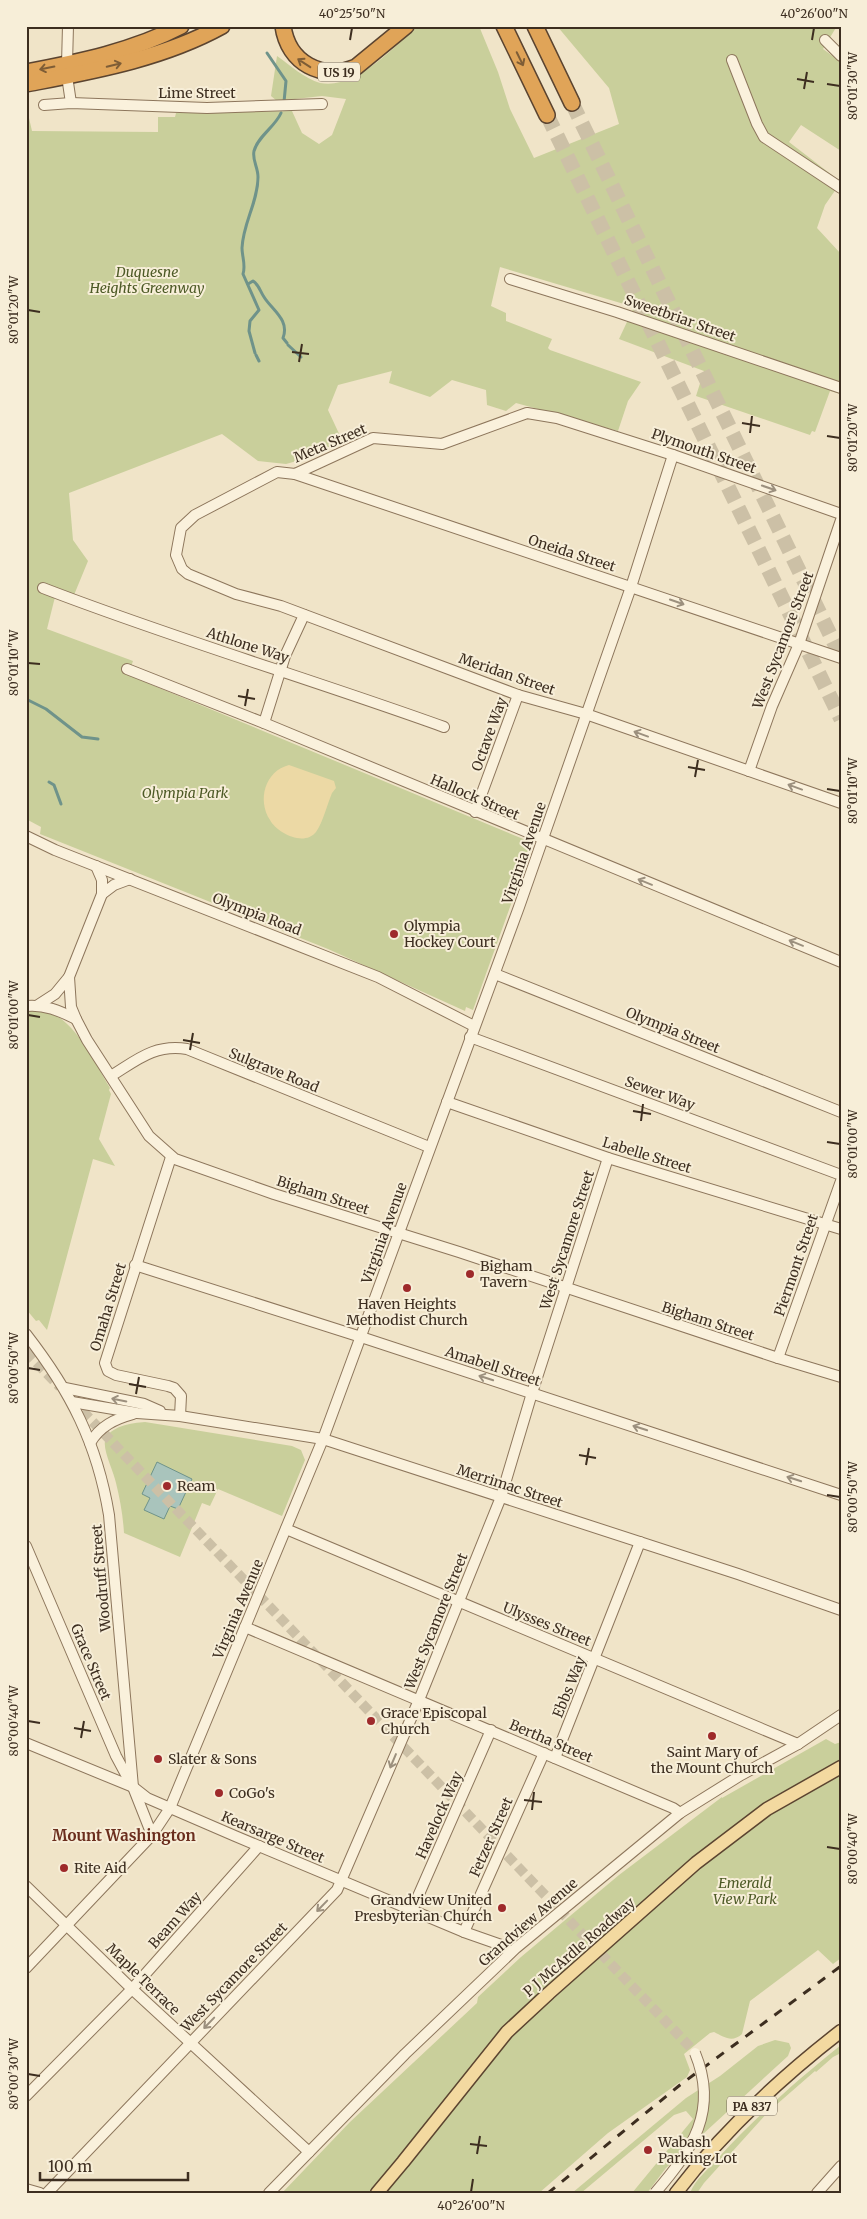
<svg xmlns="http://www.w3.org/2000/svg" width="867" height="2219" font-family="Merriweather,serif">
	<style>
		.green { fill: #c9cf9b }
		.sand { fill: #ecd9a5 }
		.water { fill: #a9c4bc; stroke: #6f938a }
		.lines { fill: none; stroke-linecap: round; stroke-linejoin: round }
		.stream { stroke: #6f938a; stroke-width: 3 }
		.minor-tunnel { stroke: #ccc0a6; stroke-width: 10; stroke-dasharray: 10 5; stroke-linecap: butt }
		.highway-tunnel { stroke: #ccc0a6; stroke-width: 15; stroke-dasharray: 15 8; stroke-linecap: butt }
		.minor-casing { stroke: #8d765c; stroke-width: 12 }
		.major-casing { stroke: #5b4430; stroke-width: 15 }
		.highway-casing { stroke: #5b4430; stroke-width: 18 }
		.minor { stroke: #faf1dc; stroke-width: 10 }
		.major { stroke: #f3d9a0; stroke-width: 12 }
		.highway { stroke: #e0a458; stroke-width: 15 }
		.rail { stroke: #3d2e20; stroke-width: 3; stroke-dasharray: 9 9; stroke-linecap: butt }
		.minor-bridge-casing { stroke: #8d765c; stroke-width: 12; stroke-linecap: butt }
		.minor-bridge { stroke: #faf1dc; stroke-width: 10 }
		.oneway { stroke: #7e5d36 }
		.oneway2 { stroke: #9c907e }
		.ticks { fill: none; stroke: #3d2e20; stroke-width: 2 }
		.poi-dot { fill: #9e2a2b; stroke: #f7eed8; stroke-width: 2 }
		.labels { text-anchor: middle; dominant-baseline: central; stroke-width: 4; stroke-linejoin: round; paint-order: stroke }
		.shield { fill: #f7eed8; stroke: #756857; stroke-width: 1 }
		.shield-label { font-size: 12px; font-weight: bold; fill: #3d2e20 }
		.street-label { font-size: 14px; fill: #3d2e20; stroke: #f7eed8 }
		.park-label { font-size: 14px; font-style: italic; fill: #4d5a26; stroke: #f7eed8 }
		.poi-label { font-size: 14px; fill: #3d2e20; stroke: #f7eed8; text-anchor: start }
		.neighbourhood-label { font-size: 15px; font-weight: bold; fill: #6b2e1e; stroke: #f7eed8 }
		.neatline { fill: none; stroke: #3d2e20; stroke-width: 2 }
		.ticks-label { font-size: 12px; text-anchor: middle; fill: #3d2e20 }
	</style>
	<rect width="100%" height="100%" fill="#f0e4c8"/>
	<g class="green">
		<path d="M418 26H479L498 72 510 109 534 158 619 124 609 88 557 26H837L823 49 841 62V151L801 125 789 142 841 182 825 205 817 228 841 254V394L830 391 815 432 812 431 810 435 696 396 704 371 619 339 634 307 500 267 491 306 506 313V321L552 339 548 348 550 350 641 382 628 401 618 431 516 403 506 411 487 405 486 390 452 380 430 397 389 383 392 371 338 385 328 410 342 440 307 458 286 464 258 461 222 434 69 493 73 540 88 561 74 595 57 589 47 629 133 661 128 675 533 843 473 1010 466 1007 465 1011 328 949 40 834 41 827 26 819V105L32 131 158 132V117H175L176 113 292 111 302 133 319 144 332 135 346 99 322 96 277 101 271 96 277 56C290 65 305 79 320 83 356 90 392 48 418 26Z"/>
		<path d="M26 1011C38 1011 51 1011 60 1018 82 1034 96 1065 110 1088L109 1090 111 1094 99 1139 115 1166 93 1159 47 1330 39 1320 36 1321 26 1309Z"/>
		<path d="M145 1422 292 1446 301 1450 305 1460 282 1516 218 1489 210 1506 202 1503 180 1557 124 1533C123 1516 120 1499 116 1483 114 1472 103 1451 105 1441 109 1426 132 1423 145 1422Z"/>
		<path d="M826 1739 835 1744 841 1742V1958L833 1964 818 1950 750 2001 742 2034C732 2043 724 2037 714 2032L710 2033 684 2054 690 2070 687 2077 608 2133 539 2193H282L350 2122 477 2003 478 1997 521 1957 619 1875 722 1797V1798Z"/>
		<polygon points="775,2040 789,2043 791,2048 788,2056 666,2168 647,2193 632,2193 693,2119 686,2111 674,2115 581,2193 572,2193 686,2098 720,2076 758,2046"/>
		<path d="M841 2045V2053L833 2057 816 2072 815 2071 768 2112 704 2183 697 2193H690C695 2179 710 2168 719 2157 758 2115 796 2081 841 2045Z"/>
	</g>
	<path class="sand" d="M289 765 334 781 336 788 332 793C327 805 323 822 316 832 304 847 277 833 270 820 257 800 265 771 289 765Z"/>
	<polygon class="water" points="157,1462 192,1479 178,1509 170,1506 164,1519 144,1510 150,1498 142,1494"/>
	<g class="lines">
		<g class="stream">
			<polyline points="267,53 286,81 284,102"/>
			<path d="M248 284 253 281C259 285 260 291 264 297 272 310 290 320 283 338L287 343"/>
			<polyline points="288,345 301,357"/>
			<path d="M255 353 249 331 250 321 259 310 243 274C246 265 242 257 242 248 243 223 258 202 258 177 258 167 252 160 254 151 258 136 275 127 281 113"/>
			<polyline points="256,355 259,361"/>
			<polyline points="26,699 46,709 82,737 98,739"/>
			<polyline points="49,782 54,785 61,804"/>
		</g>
		<g class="minor-tunnel">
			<polyline points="26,1352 60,1387"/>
			<polyline points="72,1400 692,2049"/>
		</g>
		<g class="highway-tunnel">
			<polyline points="572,103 841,657"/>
			<polyline points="547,115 841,719"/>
		</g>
		<defs>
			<g id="minor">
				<polyline points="825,40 841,56"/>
				<polyline points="732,60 757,124 764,137 841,188"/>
				<polyline points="67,64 68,26"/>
				<polyline points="67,76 71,103"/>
				<polyline points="44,105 71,103 207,108 322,104"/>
				<polyline points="510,279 617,312 841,388"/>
				<polyline points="295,474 841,658"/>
				<polyline points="841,514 673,455 557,418 527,413 442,444 373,438 295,474 277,472 195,515 181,528 176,555 182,569 188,574 236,594 281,606 518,695 586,714 841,803"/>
				<path d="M43 588C175 639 311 679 444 727"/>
				<polyline points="127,669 264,723 841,962"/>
				<polyline points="264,723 285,656 304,615"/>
				<polyline points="749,771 772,706 799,644 841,520"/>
				<polyline points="475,812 518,695"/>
				<polyline points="26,836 55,850 378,977 474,1026"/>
				<polyline points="96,866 102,880 102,894 69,977 71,1007 76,1019 87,1040 149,1136 175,1159 274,1194 459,1252 778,1358 841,1377"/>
				<polyline points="102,894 114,885 130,879"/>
				<polyline points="495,974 841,1112"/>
				<polyline points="38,1005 55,994 69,977"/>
				<path d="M26 1006C44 1004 60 1011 76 1019"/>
				<polyline points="470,1037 841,1175"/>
				<path d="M111 1076C137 1060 154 1044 187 1049L429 1147"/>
				<polyline points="447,1102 608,1158 841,1229"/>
				<polyline points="171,1157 105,1363 108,1371 116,1375 168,1386 174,1388 181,1396 180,1416"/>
				<polyline points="135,1265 361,1337 841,1495"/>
				<path d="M26 1334C71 1392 97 1443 109 1515L133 1787 152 1835"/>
				<polyline points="778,1358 841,1181"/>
				<polyline points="65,1388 144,1404 160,1411"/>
				<polyline points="72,1402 137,1413 180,1416 323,1439 738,1574 841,1610"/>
				<path d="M90 1443C100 1426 115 1419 133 1414"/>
				<polyline points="286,1529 798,1744"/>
				<polyline points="26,1546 116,1756 130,1782"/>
				<polyline points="245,1627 673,1808 680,1813"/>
				<polyline points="26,1743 133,1787 147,1798 235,1836 464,1932 504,1946 510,1953"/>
				<polyline points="555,1758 640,1542"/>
				<polyline points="26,1886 132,1989 309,2152"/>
				<polyline points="412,1910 491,1730"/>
				<polyline points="464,1932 544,1753"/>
				<polyline points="26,1968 152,1835 170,1808 323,1439 519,907 631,587 673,455"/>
				<polyline points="26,2096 132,1989 259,1846"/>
				<polyline points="26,2189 40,2193"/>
				<polyline points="47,2193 337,1890 419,1700 501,1497 532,1393 608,1158"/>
				<polyline points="269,2193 405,2054 516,1948 680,1813 741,1775 798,1744 841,1715"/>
				<polyline points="817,2193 841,2166"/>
			</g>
			<g id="major">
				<polyline points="377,2193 403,2162 507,2032 549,1993 696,1863 767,1809 841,1767"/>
				<path d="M676 2193C724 2130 779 2079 841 2031"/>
			</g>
			<g id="highway">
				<path d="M283 26C288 63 322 81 356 67L406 26"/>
				<polyline points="504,26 547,115"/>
				<polyline points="535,26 572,103"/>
				<path d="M26 72C79 62 133 51 181 26"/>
				<path d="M26 84C93 71 162 59 222 26"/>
			</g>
		</defs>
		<use href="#minor" class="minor-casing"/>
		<use href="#major" class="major-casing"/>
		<use href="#highway" class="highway-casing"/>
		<use href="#minor" class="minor"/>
		<use href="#major" class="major"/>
		<use href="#highway" class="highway"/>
		<polyline class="rail" points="548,2193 680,2085 841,1966"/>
		<defs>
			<path id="minor-bridge" d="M655 2193C692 2150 719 2111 695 2053"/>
		</defs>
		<use href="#minor-bridge" class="minor-bridge-casing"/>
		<use href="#minor-bridge" class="minor-bridge"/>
	</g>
	<defs><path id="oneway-shaft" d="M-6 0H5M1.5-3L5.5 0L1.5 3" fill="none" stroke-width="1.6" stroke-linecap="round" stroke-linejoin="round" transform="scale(1.25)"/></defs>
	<g class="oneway">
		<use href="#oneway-shaft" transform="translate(520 59) rotate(64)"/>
		<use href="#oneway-shaft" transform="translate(304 63) rotate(-147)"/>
		<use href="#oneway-shaft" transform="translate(114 65) rotate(-14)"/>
		<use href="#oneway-shaft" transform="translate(47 68) rotate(169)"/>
	</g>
	<g class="oneway2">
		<use href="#oneway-shaft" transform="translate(769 488) rotate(19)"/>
		<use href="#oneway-shaft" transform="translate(677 602) rotate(19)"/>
		<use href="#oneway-shaft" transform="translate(641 734) rotate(-160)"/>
		<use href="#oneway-shaft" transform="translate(795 787) rotate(-160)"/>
		<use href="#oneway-shaft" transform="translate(645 882) rotate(-158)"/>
		<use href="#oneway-shaft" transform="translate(796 943) rotate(-158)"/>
		<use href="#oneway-shaft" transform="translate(486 1378) rotate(-162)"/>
		<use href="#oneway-shaft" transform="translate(119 1400) rotate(-169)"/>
		<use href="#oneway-shaft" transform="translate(640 1428) rotate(-162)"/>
		<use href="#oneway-shaft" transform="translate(794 1479) rotate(-162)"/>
		<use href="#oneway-shaft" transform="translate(393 1761) rotate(113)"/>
		<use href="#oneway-shaft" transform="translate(322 1906) rotate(134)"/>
		<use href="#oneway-shaft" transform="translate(209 2023) rotate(134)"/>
	</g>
	<path class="ticks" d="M350 40 352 28M812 40 814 28M797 79 814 82M827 84 840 86M804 89 807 72M28 310 40 312M292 352 309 354M299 362 302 344M742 423 760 426M750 433 752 416M827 436 840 438M28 663 40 664M238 696 255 699M245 706 248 689M688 767 705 770M695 777 698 760M827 789 840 791M28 1015 40 1017M183 1040 200 1043M190 1050 193 1033M633 1111 651 1114M641 1121 643 1104M827 1142 840 1144M28 1368 40 1370M129 1384 146 1387M136 1394 139 1377M579 1455 596 1458M586 1465 589 1448M827 1495 840 1497M28 1721 40 1723M74 1728 91 1731M81 1738 84 1721M524 1800 542 1802M532 1810 534 1792M827 1847 840 1849M28 2074 40 2076M470 2144 487 2146M477 2154 480 2136M471 2192 473 2179"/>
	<g class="poi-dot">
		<circle cx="394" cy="934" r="5"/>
		<circle cx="470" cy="1274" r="5"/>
		<circle cx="407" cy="1288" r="5"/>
		<circle cx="167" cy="1486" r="5"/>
		<circle cx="371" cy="1721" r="5"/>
		<circle cx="712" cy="1736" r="5"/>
		<circle cx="158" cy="1759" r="5"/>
		<circle cx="219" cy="1793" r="5"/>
		<circle cx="64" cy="1868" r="5"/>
		<circle cx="502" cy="1908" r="5"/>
		<circle cx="648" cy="2150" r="5"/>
	</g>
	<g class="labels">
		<g class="shield">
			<rect x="318" y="62.5" width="42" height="19" rx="4"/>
			<rect x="727" y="2096.5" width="50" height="19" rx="4"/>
		</g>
		<g class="shield-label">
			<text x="339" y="72">US 19</text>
			<text x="752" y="2106">PA 837</text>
		</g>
		<g class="street-label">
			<text x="197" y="93">Lime Street</text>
			<text transform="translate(680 318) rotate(19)">Sweetbriar Street</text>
			<text transform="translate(330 443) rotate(-23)">Meta Street</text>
			<text transform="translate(704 451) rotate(19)">Plymouth Street</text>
			<text transform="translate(572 553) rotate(18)">Oneida Street</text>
			<text transform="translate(783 640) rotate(-69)">West Sycamore Street</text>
			<text transform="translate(248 645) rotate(18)">Athlone Way</text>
			<text transform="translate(507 674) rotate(19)">Meridan Street</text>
			<text transform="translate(489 734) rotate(-70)">Octave Way</text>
			<text transform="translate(475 797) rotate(23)">Hallock Street</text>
			<text transform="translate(524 853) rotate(-71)">Virginia Avenue</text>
			<text transform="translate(257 914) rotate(21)">Olympia Road</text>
			<text transform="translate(673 1030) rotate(22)">Olympia Street</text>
			<text transform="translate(274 1070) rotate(22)">Sulgrave Road</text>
			<text transform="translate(660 1093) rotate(20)">Sewer Way</text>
			<text transform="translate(647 1155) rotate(17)">Labelle Street</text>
			<text transform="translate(323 1195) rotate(18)">Bigham Street</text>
			<text transform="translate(384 1233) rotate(-70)">Virginia Avenue</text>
			<text transform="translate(567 1240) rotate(-72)">West Sycamore Street</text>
			<text transform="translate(796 1265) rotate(-71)">Piermont Street</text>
			<text transform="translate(108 1307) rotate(-73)">Omaha Street</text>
			<text transform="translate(708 1321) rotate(18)">Bigham Street</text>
			<text transform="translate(493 1366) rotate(18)">Amabell Street</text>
			<text transform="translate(510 1486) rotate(18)">Merrimac Street</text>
			<text transform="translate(101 1578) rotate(-95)">Woodruff Street</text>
			<text transform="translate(238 1609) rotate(-67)">Virginia Avenue</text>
			<text transform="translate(436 1621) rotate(-68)">West Sycamore Street</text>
			<text transform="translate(547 1624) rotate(22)">Ulysses Street</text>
			<text transform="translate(91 1662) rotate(67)">Grace Street</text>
			<text transform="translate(569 1687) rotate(-68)">Ebbs Way</text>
			<text transform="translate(551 1741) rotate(23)">Bertha Street</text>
			<text transform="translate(439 1815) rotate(-66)">Havelock Way</text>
			<text transform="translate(273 1837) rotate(23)">Kearsarge Street</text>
			<text transform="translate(491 1837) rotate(-66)">Fetzer Street</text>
			<text transform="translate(175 1920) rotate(-48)">Beam Way</text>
			<text transform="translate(528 1922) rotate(-41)">Grandview Avenue</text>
			<text transform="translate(579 1947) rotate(-41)">P J McArdle Roadway</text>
			<text transform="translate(234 1977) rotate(-46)">West Sycamore Street</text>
			<text transform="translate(143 1979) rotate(44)">Maple Terrace</text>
		</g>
		<g class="park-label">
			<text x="147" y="272">Duquesne<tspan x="147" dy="16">Heights Greenway</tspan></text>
			<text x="185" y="793">Olympia Park</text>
			<text x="745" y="1883">Emerald<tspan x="745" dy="16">View Park</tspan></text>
		</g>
		<g class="poi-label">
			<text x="404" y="926">Olympia<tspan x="404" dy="16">Hockey Court</tspan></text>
			<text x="480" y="1266">Bigham<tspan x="480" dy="16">Tavern</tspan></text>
			<text x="407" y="1304" text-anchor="middle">Haven Heights<tspan x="407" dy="16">Methodist Church</tspan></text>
			<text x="177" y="1486">Ream</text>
			<text x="381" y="1713">Grace Episcopal<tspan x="381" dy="16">Church</tspan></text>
			<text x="712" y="1752" text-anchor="middle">Saint Mary of<tspan x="712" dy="16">the Mount Church</tspan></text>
			<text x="168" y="1759">Slater &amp; Sons</text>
			<text x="229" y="1793">CoGo's</text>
			<text x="74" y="1868">Rite Aid</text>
			<text x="492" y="1900" text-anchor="end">Grandview United<tspan x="492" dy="16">Presbyterian Church</tspan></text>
			<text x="658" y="2142">Wabash<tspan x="658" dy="16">Parking Lot</tspan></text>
		</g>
		<g class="neighbourhood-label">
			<text x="124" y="1835">Mount Washington</text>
		</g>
	</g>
	<rect width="867" height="2219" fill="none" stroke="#f7eed8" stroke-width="55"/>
	<path d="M40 2172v8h148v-8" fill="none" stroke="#3d2e20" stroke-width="2.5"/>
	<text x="48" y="2172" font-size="15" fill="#3d2e20" stroke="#f7eed8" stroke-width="4" paint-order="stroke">100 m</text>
	<rect x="28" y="28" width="812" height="2164" class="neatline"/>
	<g class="ticks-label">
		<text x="352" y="18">40°25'50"N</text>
		<text x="814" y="18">40°26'00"N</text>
		<text transform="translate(853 86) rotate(-90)" y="4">80°01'30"W</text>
		<text transform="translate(14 310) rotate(-90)" y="4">80°01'20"W</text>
		<text transform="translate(853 438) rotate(-90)" y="4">80°01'20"W</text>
		<text transform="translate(14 663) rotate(-90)" y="4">80°01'10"W</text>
		<text transform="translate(853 791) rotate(-90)" y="4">80°01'10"W</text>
		<text transform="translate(14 1015) rotate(-90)" y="4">80°01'00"W</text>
		<text transform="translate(853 1144) rotate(-90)" y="4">80°01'00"W</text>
		<text transform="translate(14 1368) rotate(-90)" y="4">80°00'50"W</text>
		<text transform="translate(853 1497) rotate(-90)" y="4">80°00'50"W</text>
		<text transform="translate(14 1721) rotate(-90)" y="4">80°00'40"W</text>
		<text transform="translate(853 1849) rotate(-90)" y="4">80°00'40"W</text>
		<text transform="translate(14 2074) rotate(-90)" y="4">80°00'30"W</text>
		<text x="471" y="2210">40°26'00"N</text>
	</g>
</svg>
